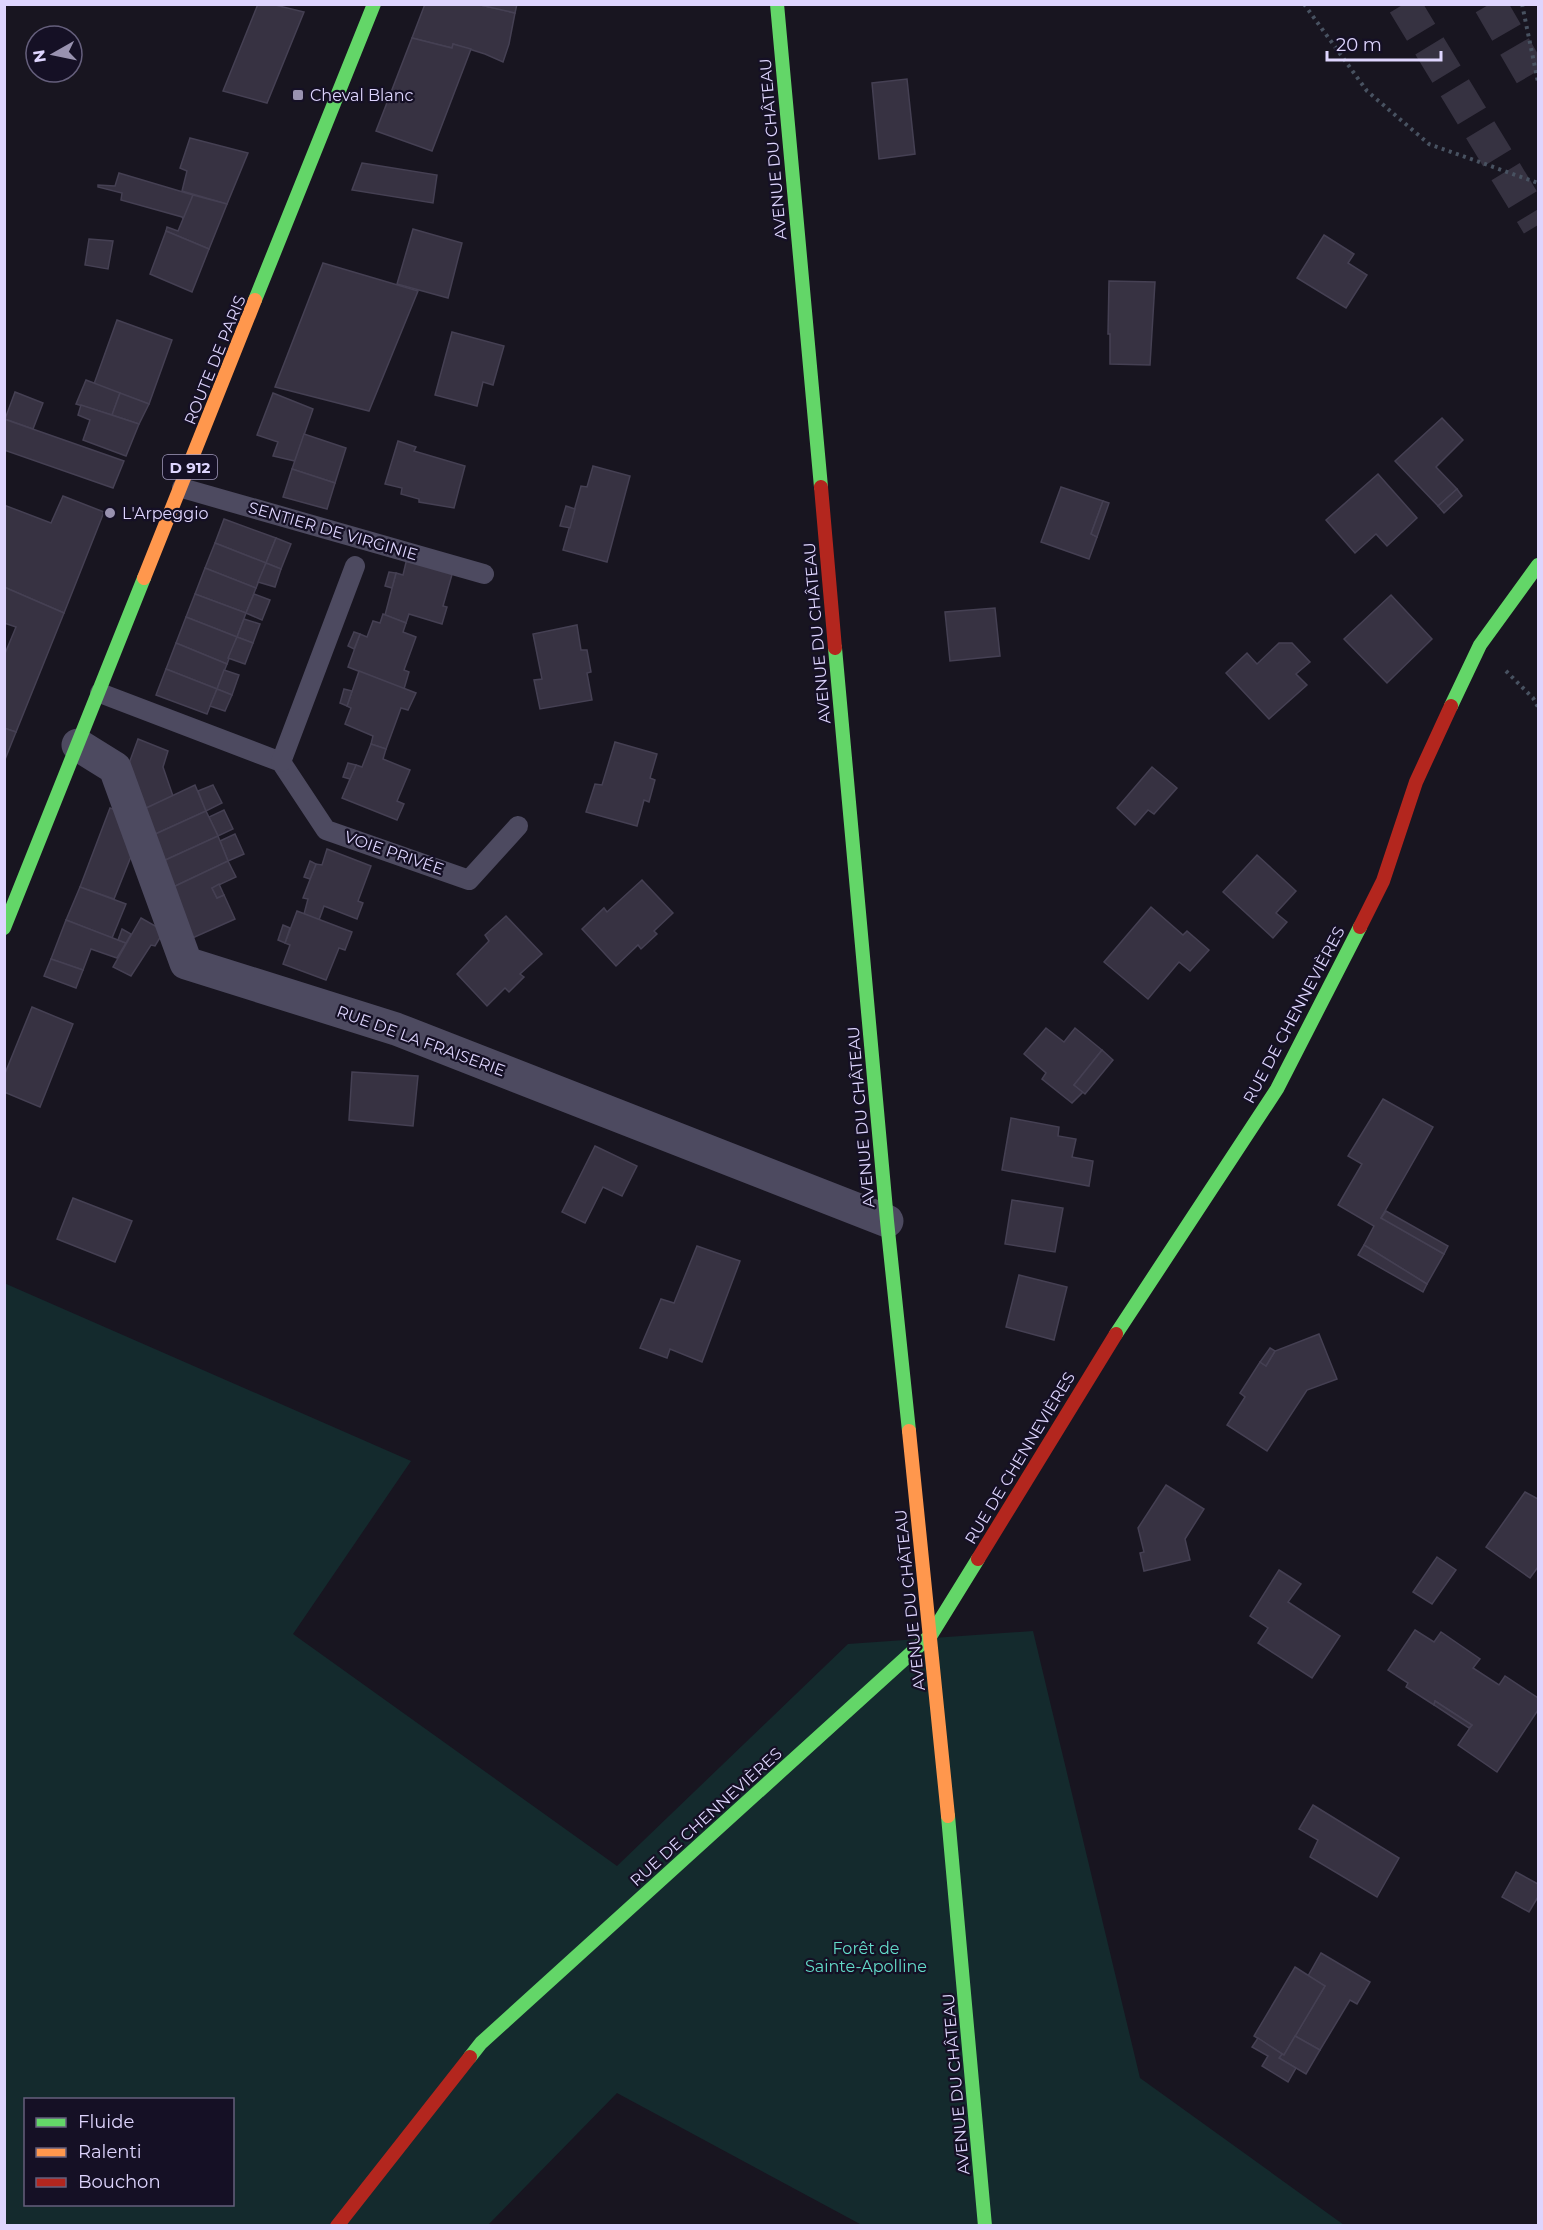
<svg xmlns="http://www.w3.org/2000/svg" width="1543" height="2230" font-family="Montserrat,sans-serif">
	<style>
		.green { fill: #142a2d; fill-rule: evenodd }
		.building { fill: #373242; stroke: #454053; stroke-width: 1.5 }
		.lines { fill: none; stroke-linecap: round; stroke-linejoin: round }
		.highway-tunnel { stroke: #363241; stroke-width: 33; stroke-dasharray: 33 16; stroke-linecap: butt }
		.path { stroke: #485261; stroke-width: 4; stroke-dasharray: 3 4.5; stroke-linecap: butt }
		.lane { stroke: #4d4a60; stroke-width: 20 }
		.street { stroke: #4d4a60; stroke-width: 33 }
		.fast { stroke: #63d668; stroke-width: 14 }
		.slow { stroke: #ff974d; stroke-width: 14 }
		.jam { stroke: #b3261e; stroke-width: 14 }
		.poi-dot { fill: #9992b0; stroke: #151025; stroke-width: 2 }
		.labels { text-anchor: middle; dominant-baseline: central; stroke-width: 4.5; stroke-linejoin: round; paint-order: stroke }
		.shield { fill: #151025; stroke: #a29abd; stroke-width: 1.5 }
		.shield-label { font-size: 15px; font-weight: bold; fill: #ded5fe }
		.poi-label { font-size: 16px; fill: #ded5fe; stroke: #151025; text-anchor: start }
		.street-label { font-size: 16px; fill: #ded5fe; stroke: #151025 }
		.park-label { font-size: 16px; fill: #63dcc9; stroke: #151025 }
	</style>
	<rect width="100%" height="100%" fill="#181520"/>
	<path class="green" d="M4 1283 411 1461 293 1634 617 1866 848 1644 1033 1631 1140 2078 1344 2225H860V2224L617 2093 488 2225H5ZM26 2100H232V2204H26Z"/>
	<g class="building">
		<polygon points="258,4 271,4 304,12 267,103 223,91"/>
		<polygon points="425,4 476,4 515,13 509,44 503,62 485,54 453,44 452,48 412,38"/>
		<polygon points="476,4 517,4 515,13"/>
		<polygon points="412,38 452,48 453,44 471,49 432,151 376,131"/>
		<polygon points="907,79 915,154 879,159 872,83"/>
		<polygon points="190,138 248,153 227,204 182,191 187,171 180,168"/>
		<polygon points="362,163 437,175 433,203 352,190"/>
		<polygon points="119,173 193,195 184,220 182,217 121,200 122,193 98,187 98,185 115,186"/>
		<polygon points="193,195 227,204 209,249 166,231 167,227 178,231"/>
		<polygon points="413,229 462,243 448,298 397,284"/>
		<polygon points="166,231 209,249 192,292 150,274"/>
		<polygon points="1324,235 1354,254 1348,263 1367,275 1346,308 1297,278"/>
		<polygon points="89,239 113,241 108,269 85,265"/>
		<polygon points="323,263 418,291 369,411 275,387"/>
		<polygon points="1109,281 1155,282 1150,365 1110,364 1110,334 1108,334"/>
		<polygon points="117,320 172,340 149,404 94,384"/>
		<polygon points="452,332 504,346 493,385 483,382 477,406 435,395"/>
		<polygon points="86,380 120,393 112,415 76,404"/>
		<polygon points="15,392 43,403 33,429 5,419"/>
		<polygon points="120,393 149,404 139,424 112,415"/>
		<polygon points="273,393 313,409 295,461 273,456 278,442 257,435"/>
		<polygon points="81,405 139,424 126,456 83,440 90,420 78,415"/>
		<polygon points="1442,418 1463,440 1436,467 1457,489 1438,506 1395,461"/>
		<polygon points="4,419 124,461 113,488 4,450"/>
		<polygon points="304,434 346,448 335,483 292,469"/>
		<polygon points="398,441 416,447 414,451 465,466 454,508 419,502 419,499 401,494 402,488 385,484"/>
		<polygon points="593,466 630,476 607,562 563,550 581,486 587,487"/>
		<polygon points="292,469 335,483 327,509 283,497"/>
		<polygon points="1378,474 1417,518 1387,546 1376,534 1355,553 1326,520"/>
		<polygon points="1061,487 1103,501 1091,534 1097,537 1089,559 1041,542"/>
		<polygon points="1457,489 1462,496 1444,513 1438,506"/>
		<polygon points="63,496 104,512 64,613 4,587 4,505 51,523"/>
		<polygon points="1103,501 1109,503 1097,537 1091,534"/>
		<polygon points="566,506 575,509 570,528 560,526"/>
		<polygon points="224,519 276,538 266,563 215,543"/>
		<polygon points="276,538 291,544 281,569 266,563"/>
		<polygon points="215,543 266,563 256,588 205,568"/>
		<polygon points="407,558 453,571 443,606 447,607 442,624 409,614 406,623 385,615 396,573 403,575"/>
		<polygon points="266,563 281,569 275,587 258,582"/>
		<polygon points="205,568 256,588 246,613 195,594"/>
		<polygon points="389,572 396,573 392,588 385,586"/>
		<polygon points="4,587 64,613 16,732 4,728 4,656 16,627 4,623"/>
		<polygon points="195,594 246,613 237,637 186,617"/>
		<polygon points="254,594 270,600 262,620 246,613"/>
		<polygon points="1391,595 1432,639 1387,683 1344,639"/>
		<polygon points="995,608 1000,656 950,661 945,612"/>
		<polygon points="383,614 406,623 403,632 416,637 404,670 409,672 404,689 348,667 360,634 367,637 373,621 380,623"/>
		<polygon points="186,617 237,637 227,664 176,643"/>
		<polygon points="244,619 260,624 253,643 237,637"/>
		<polygon points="577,625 581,650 587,650 591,672 587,673 592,700 540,709 534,680 542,679 533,634"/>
		<polygon points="354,632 360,634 354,649 348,646"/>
		<polygon points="237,637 253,643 245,664 228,658"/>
		<polygon points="176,643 227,664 217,689 166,669"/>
		<polygon points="1279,643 1292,643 1310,662 1296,674 1307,685 1269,719 1226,673 1247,653 1257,664"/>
		<polygon points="166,669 217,689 207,714 156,695"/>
		<polygon points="224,670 239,675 232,695 217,689"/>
		<polygon points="359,671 416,693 408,710 401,708 386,749 371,744 373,736 345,724 351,708 347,706"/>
		<polygon points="217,689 232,695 225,711 210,706"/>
		<polygon points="344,689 352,691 347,706 340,703"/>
		<polygon points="4,728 16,732 4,762"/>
		<polygon points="138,739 168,751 163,767 173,796 142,810 127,769"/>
		<polygon points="615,742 657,754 650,778 655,780 649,802 644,800 637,826 586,812 595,784 602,785"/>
		<polygon points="371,744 386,749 383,759 410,770 397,801 404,804 397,820 342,798 356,765 362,767"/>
		<polygon points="348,763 356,765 350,779 343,777"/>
		<polygon points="1152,767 1177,788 1154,814 1148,810 1135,825 1117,808"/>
		<polygon points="195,785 206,811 151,836 142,810"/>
		<polygon points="213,785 222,803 206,811 198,791"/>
		<polygon points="110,808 122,812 134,849 114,899 80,887"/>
		<polygon points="224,810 233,829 218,836 209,817"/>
		<polygon points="206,811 218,836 161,862 151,836"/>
		<polygon points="235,834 244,854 228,861 220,841"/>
		<polygon points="218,836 228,861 169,889 161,862"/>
		<polygon points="327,849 371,866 358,901 363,903 357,919 324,906 319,920 304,914 308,899 303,898 316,864 322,865"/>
		<polygon points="1257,855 1296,891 1276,913 1287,922 1273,938 1223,892"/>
		<polygon points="228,861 236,877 212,888 217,898 224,895 235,919 188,940 169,889"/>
		<polygon points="310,861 316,864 310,879 304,877"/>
		<polygon points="642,880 673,913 654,931 657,934 641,949 638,945 616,966 582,929 604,908 607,912"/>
		<polygon points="219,884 224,895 217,898 212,888"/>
		<polygon points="80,887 126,904 112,938 66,920"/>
		<polygon points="1151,907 1183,935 1187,931 1209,950 1190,971 1179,962 1148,999 1104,962"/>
		<polygon points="297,911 352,932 345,950 339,948 326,980 283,964 290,945 285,943"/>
		<polygon points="506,916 542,954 520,974 524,977 509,992 505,988 487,1006 457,974 489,941 485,935"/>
		<polygon points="141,918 164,931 155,946 151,945 131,976 113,967"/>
		<polygon points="66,920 118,940 126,943 117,958 91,949 83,970 51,959"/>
		<polygon points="283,925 290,928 285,943 278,940"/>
		<polygon points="122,929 131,934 126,943 118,940"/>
		<polygon points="51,959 83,970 76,988 44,976"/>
		<polygon points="32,1007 73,1024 40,1107 4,1092 4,1076"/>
		<polygon points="1046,1028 1064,1042 1075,1028 1102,1050 1074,1085 1083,1092 1072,1103 1042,1079 1046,1073 1024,1054"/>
		<polygon points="1102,1050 1113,1060 1085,1094 1074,1085"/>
		<polygon points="352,1072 418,1076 413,1126 349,1120"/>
		<polygon points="1383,1099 1433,1127 1381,1218 1444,1254 1427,1284 1364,1245 1374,1226 1338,1205 1362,1164 1348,1156"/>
		<polygon points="1011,1118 1059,1127 1058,1136 1076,1139 1072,1157 1093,1161 1089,1186 1002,1170"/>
		<polygon points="595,1146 637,1166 622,1196 603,1187 585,1223 562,1212"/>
		<polygon points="73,1198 132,1221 115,1262 57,1239"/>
		<polygon points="1012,1200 1063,1208 1055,1252 1005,1244"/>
		<polygon points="1386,1211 1448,1246 1444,1254 1381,1218"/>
		<polygon points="1364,1245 1427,1284 1423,1292 1358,1255"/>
		<polygon points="697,1246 740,1261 702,1362 670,1349 667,1358 640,1348 661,1299 674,1303"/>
		<polygon points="1019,1275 1067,1287 1054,1340 1006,1327"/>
		<polygon points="1319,1334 1337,1379 1307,1390 1267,1451 1227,1425 1245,1397 1240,1393 1260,1362 1266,1366 1275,1351"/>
		<polygon points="1270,1348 1275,1351 1266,1366 1260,1362"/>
		<polygon points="1166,1485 1204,1509 1185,1539 1190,1560 1144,1571 1140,1553 1144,1552 1138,1528"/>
		<polygon points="1525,1492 1538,1499 1538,1567 1530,1578 1486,1547"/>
		<polygon points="1437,1557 1456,1570 1432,1604 1413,1592"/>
		<polygon points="1279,1570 1301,1584 1288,1602 1340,1636 1312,1678 1258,1643 1268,1628 1250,1616"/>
		<polygon points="1415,1630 1434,1642 1441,1632 1480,1659 1473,1668 1499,1685 1505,1676 1538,1698 1538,1710 1497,1772 1458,1745 1472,1725 1435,1701 1434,1705 1406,1687 1408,1683 1388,1670"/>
		<polygon points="1435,1701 1472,1725 1469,1728 1434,1705"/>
		<polygon points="1313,1805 1399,1858 1377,1897 1310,1857 1318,1840 1299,1829"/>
		<polygon points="1516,1872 1538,1884 1538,1897 1529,1912 1502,1897"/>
		<polygon points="1321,1953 1370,1982 1357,2004 1350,2000 1320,2050 1295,2036 1325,1986 1308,1976"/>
		<polygon points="1295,1967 1325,1986 1284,2055 1254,2036"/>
		<polygon points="1295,2036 1320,2050 1306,2074 1279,2058 1282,2054 1284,2055"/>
		<polygon points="1258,2038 1282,2054 1279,2058 1296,2068 1288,2082 1262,2066 1268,2056 1252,2047"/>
	</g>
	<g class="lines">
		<g class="highway-tunnel">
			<polyline points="1404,4 1538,225"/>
			<polyline points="1490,4 1538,87"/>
		</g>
		<g class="path">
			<polyline points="1304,4 1367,91 1429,144 1538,183"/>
			<polyline points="1522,4 1538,82"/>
			<polyline points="1506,671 1533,698 1538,707"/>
		</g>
		<g class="lane">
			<polyline points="182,488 484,574"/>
			<polyline points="100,693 281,762 326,830 469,880 518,826"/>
			<polyline points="281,762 355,566"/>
		</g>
		<polyline class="street" points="78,745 115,768 186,963 396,1029 887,1221"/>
		<g class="fast">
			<polyline points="777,4 821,487"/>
			<polyline points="255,300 374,4"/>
			<polyline points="835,648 887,1221 909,1431"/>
			<polyline points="1451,706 1480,645 1538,565"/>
			<polyline points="4,928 144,578"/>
			<polyline points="1116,1334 1277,1089 1360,927"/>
			<polyline points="948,1816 985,2226"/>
			<polyline points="470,2057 481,2043 931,1635 978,1559"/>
		</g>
		<g class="slow">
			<polyline points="144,578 255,300"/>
			<polyline points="909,1431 948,1816"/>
		</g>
		<g class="jam">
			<polyline points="821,487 835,648"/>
			<polyline points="1360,927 1383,881 1416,782 1451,706"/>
			<polyline points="978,1559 1116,1334"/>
			<polyline points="337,2226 470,2057"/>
		</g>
	</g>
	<g class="poi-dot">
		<rect x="292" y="89" width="12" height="12" rx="3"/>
		<circle cx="110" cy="513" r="6"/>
	</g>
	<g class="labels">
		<rect class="shield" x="163" y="455" width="54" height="24" rx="4.5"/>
		<g class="shield-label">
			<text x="190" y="467">D 912</text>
		</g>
		<g class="poi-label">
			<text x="310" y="95">Cheval Blanc</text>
			<text x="122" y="513">L'Arpeggio</text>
		</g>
		<g class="street-label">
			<text transform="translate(773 149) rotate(-95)">AVENUE DU CHÂTEAU</text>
			<text transform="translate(215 360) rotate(-68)">ROUTE DE PARIS</text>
			<text transform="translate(333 531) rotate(16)">SENTIER DE VIRGINIE</text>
			<text transform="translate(817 633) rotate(-95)">AVENUE DU CHÂTEAU</text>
			<text transform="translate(394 853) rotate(19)">VOIE PRIVÉE</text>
			<text transform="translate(1294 1015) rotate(-62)">RUE DE CHENNEVIÈRES</text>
			<text transform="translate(421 1041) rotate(20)">RUE DE LA FRAISERIE</text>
			<text transform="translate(861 1117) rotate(-95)">AVENUE DU CHÂTEAU</text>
			<text transform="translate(1020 1458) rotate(-59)">RUE DE CHENNEVIÈRES</text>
			<text transform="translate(910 1600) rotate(-96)">AVENUE DU CHÂTEAU</text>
			<text transform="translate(706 1817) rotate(-42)">RUE DE CHENNEVIÈRES</text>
			<text transform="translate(956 2084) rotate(-95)">AVENUE DU CHÂTEAU</text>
		</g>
		<g class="park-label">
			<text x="866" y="1948">Forêt de<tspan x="866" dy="18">Sainte-Apolline</tspan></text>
		</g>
	</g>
	<rect width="1543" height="2230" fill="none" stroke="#ded5fe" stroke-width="12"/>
	<rect x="24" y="2098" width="210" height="108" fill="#151025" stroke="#655f7c" stroke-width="1.5"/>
	<rect x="36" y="2118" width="30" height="9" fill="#63d668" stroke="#655f7c" stroke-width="1.5"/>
	<text x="78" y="2128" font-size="18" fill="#ded5fe">Fluide</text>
	<rect x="36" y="2148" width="30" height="9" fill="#ff974d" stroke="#655f7c" stroke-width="1.5"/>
	<text x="78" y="2158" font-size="18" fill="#ded5fe">Ralenti</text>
	<rect x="36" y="2178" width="30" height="9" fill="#b3261e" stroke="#655f7c" stroke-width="1.5"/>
	<text x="78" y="2188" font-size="18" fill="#ded5fe">Bouchon</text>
	<g transform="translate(54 54) rotate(261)"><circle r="28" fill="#151025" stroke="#655f7c" stroke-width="1.5"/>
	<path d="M0-4.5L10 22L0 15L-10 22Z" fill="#9992b0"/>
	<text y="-9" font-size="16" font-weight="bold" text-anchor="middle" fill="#ded5fe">N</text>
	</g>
	<path d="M1327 51v9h114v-9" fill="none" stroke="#ded5fe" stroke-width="3"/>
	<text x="1336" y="51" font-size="18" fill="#ded5fe" stroke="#151025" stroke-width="4.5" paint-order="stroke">20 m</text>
</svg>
